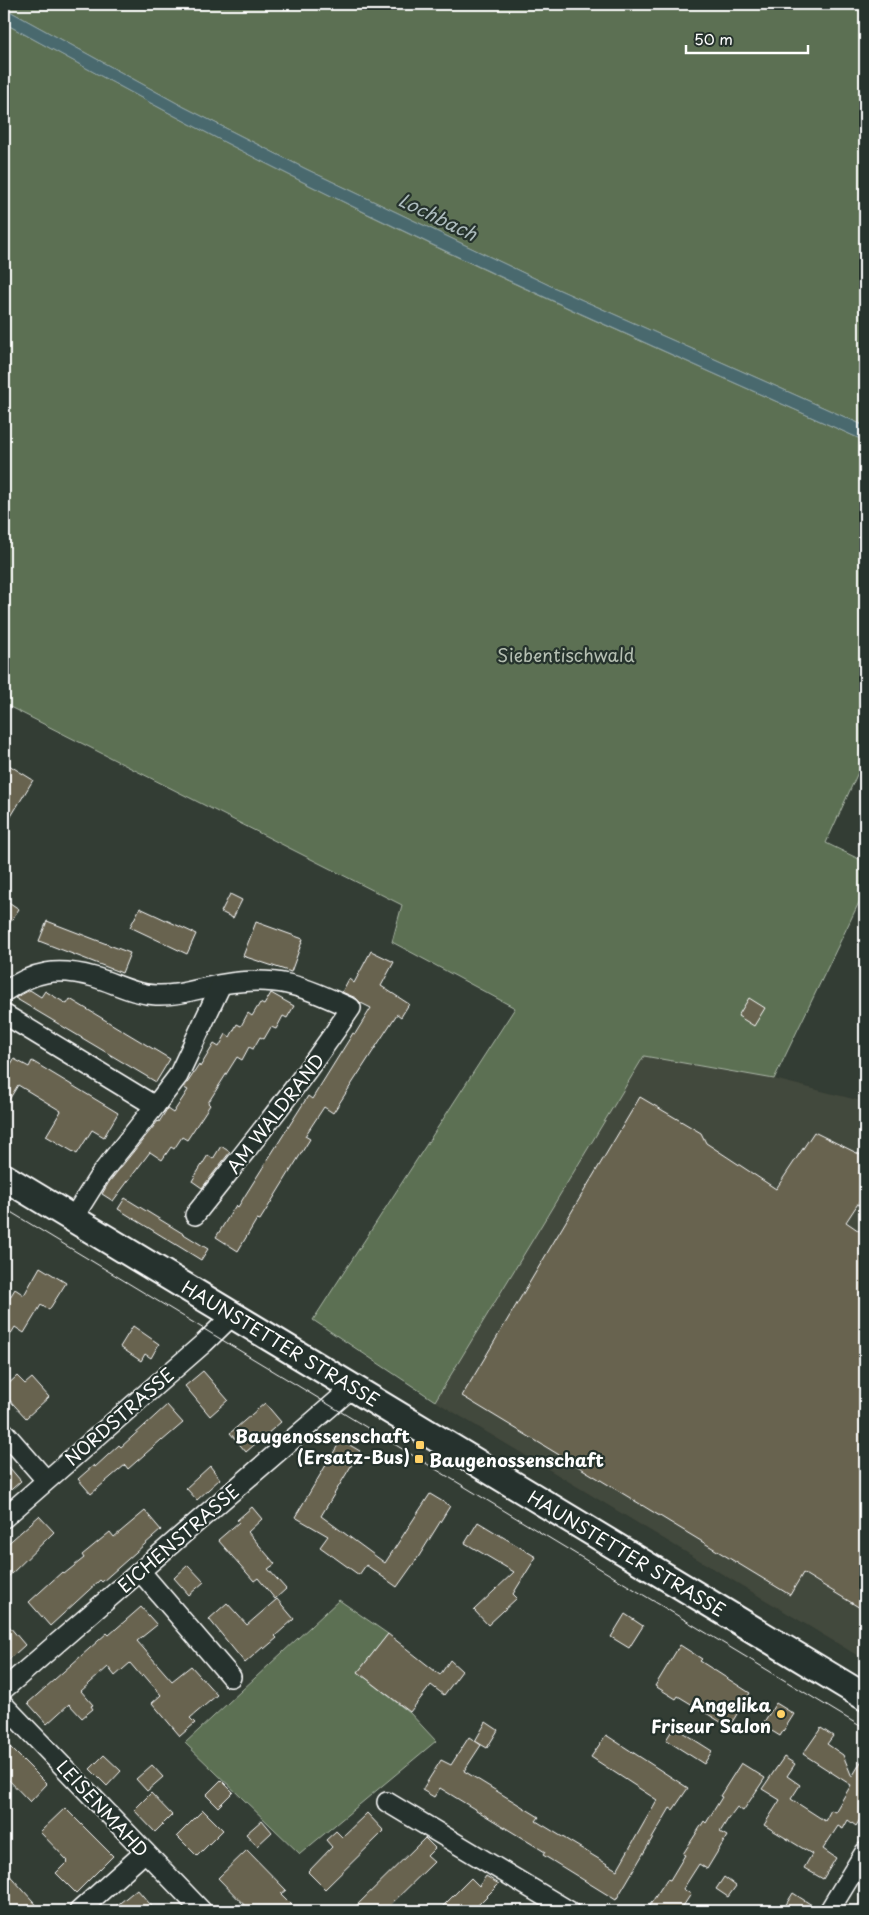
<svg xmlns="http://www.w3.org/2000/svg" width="869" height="1915" font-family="'Playpen Sans',sans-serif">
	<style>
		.built { fill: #43483c }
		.green { fill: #5b7053; stroke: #adb8a9 }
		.water { fill: #48696e; stroke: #91a5a8 }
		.building { fill: #676350; stroke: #fff }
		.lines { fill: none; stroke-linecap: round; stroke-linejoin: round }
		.street-casing { stroke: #fff; stroke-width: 22 }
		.secondary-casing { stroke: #fff; stroke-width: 30 }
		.street { stroke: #26332d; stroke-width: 19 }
		.secondary { stroke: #26332d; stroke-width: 26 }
		.tram { stroke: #fff; stroke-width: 1 }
		.poi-dot { fill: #ffd166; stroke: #26332d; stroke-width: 2 }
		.labels { text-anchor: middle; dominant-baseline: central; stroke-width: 4.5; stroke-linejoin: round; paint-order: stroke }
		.park-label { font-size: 18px; fill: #b5bfb2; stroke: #26332d }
		.street-label { font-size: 18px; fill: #fff; stroke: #26332d }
		.poi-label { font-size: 18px; font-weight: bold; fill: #fff; stroke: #26332d; text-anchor: end }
		.water-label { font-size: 19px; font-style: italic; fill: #adbcbe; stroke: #26332d }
	</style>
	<rect width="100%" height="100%" fill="#333d34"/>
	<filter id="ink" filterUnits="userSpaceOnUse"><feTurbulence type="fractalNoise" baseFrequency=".02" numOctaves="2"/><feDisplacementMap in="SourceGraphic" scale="10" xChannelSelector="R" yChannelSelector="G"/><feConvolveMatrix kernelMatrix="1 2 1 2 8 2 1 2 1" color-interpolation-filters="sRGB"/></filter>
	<g filter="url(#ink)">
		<polygon class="built" points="644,1056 774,1079 865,1102 865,1660 435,1401"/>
		<g class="green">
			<polygon points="4,4 865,4 865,426 553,287 306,169 184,107 4,8"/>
			<path d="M4 23C101 76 198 130 297 179 483 273 675 356 865 441V757L826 843 865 862V890L774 1079 644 1056 435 1401 313 1320 515 1008 392 942 402 905 4 704Z"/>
			<polygon points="339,1600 388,1634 358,1672 410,1713 436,1741 300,1854 185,1743"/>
		</g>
		<path class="water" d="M4 8 184 107 306 169 553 287 865 426V441C675 356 483 272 297 179 198 130 101 76 4 23Z"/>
		<g class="building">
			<polygon points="4,762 33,780 4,828"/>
			<polygon points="230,894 242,900 233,918 221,912"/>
			<polygon points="4,899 19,909 4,931"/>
			<polygon points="140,908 196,934 187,954 130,927"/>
			<polygon points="47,921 130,953 122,973 39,941"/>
			<polygon points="256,922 303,939 291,972 243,956"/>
			<polygon points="371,951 394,962 381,986 409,1004 401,1017 397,1014 333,1113 324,1107 305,1136 310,1139 260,1220 257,1219 238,1251 216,1237 236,1205 238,1207 246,1194 308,1096 312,1099 350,1038 353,1033 355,1034 371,1008 361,1003 356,998 342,992 349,979 354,983"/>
			<polygon points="30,990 41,997 45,991 67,1004 70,999 170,1059 156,1082 15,998"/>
			<polygon points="271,993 294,1006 287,1018 283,1016 276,1029 271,1027 264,1039 260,1037 253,1049 249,1047 242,1060 237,1057 208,1103 210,1105 187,1140 182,1137 174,1149 171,1147 162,1160 150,1152 113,1201 102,1194 109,1182 158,1121 159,1122 167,1109 173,1113 188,1090 184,1088 199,1065 200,1067 214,1044 219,1047 226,1034 230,1037 237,1024 241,1026 248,1013 252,1016 260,1003 264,1005"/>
			<polygon points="749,998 765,1008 754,1026 738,1016"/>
			<polygon points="14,1059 29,1067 32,1061 118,1113 104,1137 92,1130 77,1154 46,1136 61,1111 18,1085 4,1108 4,1076"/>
			<polygon points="640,1097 701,1133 706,1143 776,1189 814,1132 865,1157 865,1193 846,1222 865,1235 865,1611 803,1573 790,1595 462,1396"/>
			<polygon points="221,1146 230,1152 202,1188 192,1181 208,1155 213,1159"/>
			<polygon points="125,1198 208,1249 201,1260 118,1209"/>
			<polygon points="40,1267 66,1283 49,1310 41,1305 24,1333 15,1327 4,1345 4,1307 15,1289 24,1295"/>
			<polygon points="133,1326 159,1344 151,1358 145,1354 141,1361 120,1347"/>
			<polygon points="203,1371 228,1400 210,1416 185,1386"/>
			<polygon points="17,1376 25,1384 32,1378 49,1397 26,1418 4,1394 4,1388"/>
			<polygon points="265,1403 281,1422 246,1452 230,1433"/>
			<polygon points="167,1405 183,1423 162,1441 161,1440 128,1469 125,1465 91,1494 78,1479 94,1465 95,1467 119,1445 121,1447"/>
			<polygon points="341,1440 360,1451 321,1516 385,1563 430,1494 450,1506 419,1556 397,1587 366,1565 359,1575 320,1547 328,1536 295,1517"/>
			<polygon points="4,1461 21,1481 4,1496"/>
			<polygon points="210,1466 220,1479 197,1500 186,1488"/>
			<polygon points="252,1507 262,1519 248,1532 275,1564 268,1569 286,1589 275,1599 258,1578 254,1581 218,1540 239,1522 237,1520"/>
			<polygon points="145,1511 161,1530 102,1582 100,1580 50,1626 29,1602 62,1572 64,1574 84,1558 82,1555 110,1532 114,1537"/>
			<polygon points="39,1516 54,1532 4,1581 4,1547"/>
			<polygon points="478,1522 536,1557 513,1594 517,1598 488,1625 474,1610 514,1572 465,1543"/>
			<polygon points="188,1565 204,1582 189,1595 174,1578"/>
			<polygon points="277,1599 294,1619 275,1636 277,1638 264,1649 263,1647 245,1663 209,1619 227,1603 247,1625"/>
			<polygon points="141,1607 157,1625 137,1641 172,1681 191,1666 217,1695 190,1718 195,1723 180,1736 152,1703 161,1695 143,1674 141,1676 130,1663 115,1676 108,1667 81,1691 93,1705 91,1706 93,1709 82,1718 69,1704 47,1724 28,1703 107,1633 109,1635"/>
			<polygon points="625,1614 643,1626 629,1648 611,1637"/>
			<polygon points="4,1620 25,1645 4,1664"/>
			<polygon points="388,1634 440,1675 450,1660 462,1671 444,1695 431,1685 410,1712 358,1672"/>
			<polygon points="680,1645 702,1659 700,1661 750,1693 729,1727 678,1696 676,1699 655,1686"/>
			<polygon points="776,1703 794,1714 780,1736 762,1725"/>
			<polygon points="486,1722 498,1730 487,1748 475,1741"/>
			<polygon points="674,1727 712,1751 704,1764 666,1740"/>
			<polygon points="821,1728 833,1736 827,1744 843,1755 852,1777 865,1755 865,1811 856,1826 848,1820 843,1829 838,1826 823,1849 836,1858 823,1879 804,1868 812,1854 764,1825 780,1800 762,1789 784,1757 795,1764 787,1776 800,1785 791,1799 825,1821 831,1810 835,1812 851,1785 803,1754"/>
			<polygon points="606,1735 688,1788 673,1810 670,1808 616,1900 543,1855 545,1852 440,1788 434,1797 422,1790 441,1760 451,1765 469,1737 481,1745 464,1771 539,1817 536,1821 617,1870 657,1800 591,1757"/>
			<polygon points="4,1741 47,1784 30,1802 4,1775"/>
			<polygon points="104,1755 121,1771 107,1786 90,1769"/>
			<polygon points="741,1763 765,1778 743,1811 737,1807 728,1819 720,1832 727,1836 707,1869 699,1864 683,1889 691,1894 680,1911 646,1911 667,1879 670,1880 685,1855 683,1854 704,1821 706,1823 722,1797 720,1796"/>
			<polygon points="152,1765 163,1777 147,1791 136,1779"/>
			<polygon points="221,1780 233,1792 218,1807 206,1795"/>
			<polygon points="151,1793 172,1815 155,1832 134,1810"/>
			<polygon points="65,1808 113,1856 76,1893 56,1873 68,1861 40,1832"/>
			<polygon points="203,1810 223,1830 197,1856 177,1836"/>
			<polygon points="367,1813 384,1831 325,1889 308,1872 332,1847 326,1840 336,1831 342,1837"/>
			<polygon points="262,1820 272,1832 257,1846 246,1834"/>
			<polygon points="425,1838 435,1848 427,1856 434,1862 384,1911 351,1911"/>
			<polygon points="247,1850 286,1890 281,1894 298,1911 250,1911 218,1878"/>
			<polygon points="4,1869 42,1911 4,1911"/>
			<polygon points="486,1876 499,1884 472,1911 438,1911 471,1878 479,1886"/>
			<polygon points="724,1877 736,1886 728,1897 716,1889"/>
			<polygon points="137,1889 156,1911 110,1911"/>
			<polygon points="793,1893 818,1909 818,1911 782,1911"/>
		</g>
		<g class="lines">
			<defs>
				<g id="street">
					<path d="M4 992C34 971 57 967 94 977 115 983 133 994 156 995 180 996 199 988 223 984 279 975 301 986 351 1008 303 1080 249 1147 195 1215"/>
					<polyline points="4,1014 155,1106 178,1076 221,985"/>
					<polyline points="73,1218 100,1175 155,1106"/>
					<polyline points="4,1432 46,1480"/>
					<polyline points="4,1518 204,1343 234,1314"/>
					<polyline points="140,1571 231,1677"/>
					<polyline points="4,1689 353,1387"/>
					<polyline points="4,1705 202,1911"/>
					<polyline points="387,1802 569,1911"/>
					<polyline points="79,1911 145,1852"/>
					<polyline points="829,1911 865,1852"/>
				</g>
				<polyline id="secondary" points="4,1177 865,1697"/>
			</defs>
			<use href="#street" class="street-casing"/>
			<use href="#secondary" class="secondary-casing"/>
			<use href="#street" class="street"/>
			<use href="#secondary" class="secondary"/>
			<polyline class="tram" points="4,1208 865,1729"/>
		</g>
	</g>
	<g class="poi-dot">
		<rect x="415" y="1440" width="10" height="10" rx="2.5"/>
		<rect x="414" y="1454" width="10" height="10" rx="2.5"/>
		<circle cx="781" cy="1714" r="5"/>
	</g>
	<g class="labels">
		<g class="park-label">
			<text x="566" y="654">Siebentischwald</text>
		</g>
		<g class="street-label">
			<text transform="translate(275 1113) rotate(-52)">AM WALDRAND</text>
			<text transform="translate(281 1343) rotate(31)">HAUNSTETTER STRASSE</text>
			<text transform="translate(119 1416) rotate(-41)">NORDSTRASSE</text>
			<text transform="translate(178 1538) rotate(-41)">EICHENSTRASSE</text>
			<text transform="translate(627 1553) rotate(31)">HAUNSTETTER STRASSE</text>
			<text transform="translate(103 1808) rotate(47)">LEISENMAHD</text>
		</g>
		<g class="poi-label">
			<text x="410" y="1435">Baugenossenschaft<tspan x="410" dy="21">(Ersatz-Bus)</tspan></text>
			<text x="429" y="1459" text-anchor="start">Baugenossenschaft</text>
			<text x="771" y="1704">Angelika<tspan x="771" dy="21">Friseur Salon</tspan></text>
		</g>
		<g class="water-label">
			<text transform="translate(438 216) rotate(26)">Lochbach</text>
		</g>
	</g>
	<rect width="869" height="1915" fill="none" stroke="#26332d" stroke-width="20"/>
	<rect x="10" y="10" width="849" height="1895" fill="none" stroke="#fff" stroke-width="2" filter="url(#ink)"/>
	<path d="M686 45v8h122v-8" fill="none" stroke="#ffffff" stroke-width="2.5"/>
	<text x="694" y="45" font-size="15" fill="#ffffff" stroke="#26332d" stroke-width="4" paint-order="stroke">50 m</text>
</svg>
